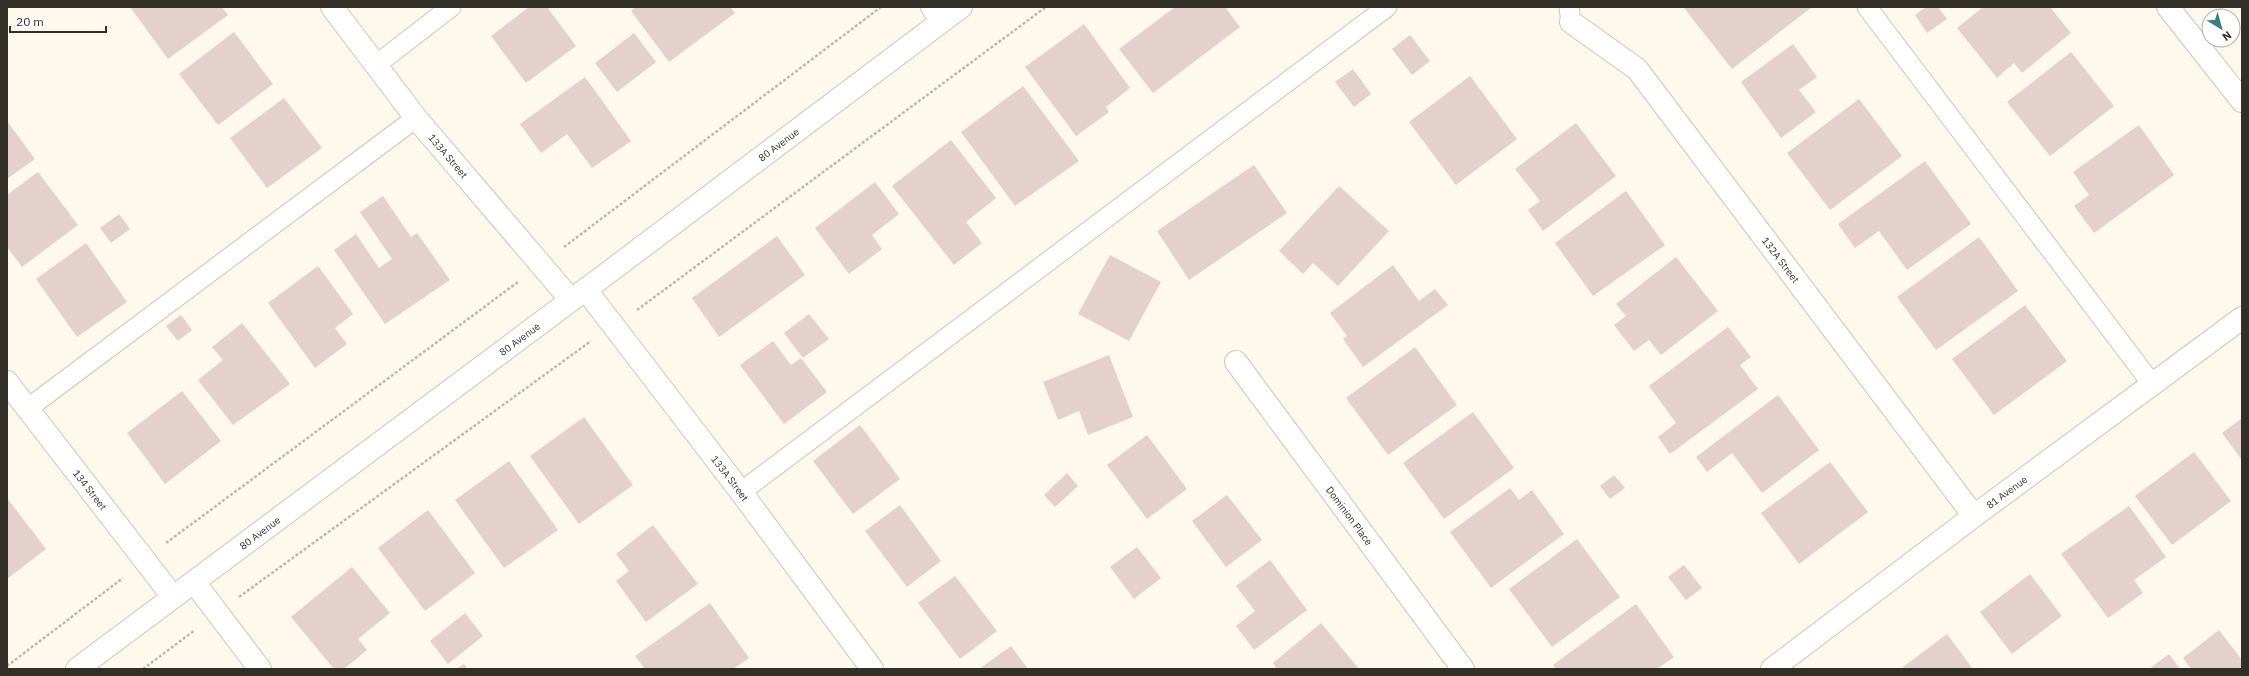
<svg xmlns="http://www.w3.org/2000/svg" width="2249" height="676" font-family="'IBM Plex Sans',sans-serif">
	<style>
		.building { fill: #e4d0cd }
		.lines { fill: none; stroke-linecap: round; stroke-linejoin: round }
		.service-casing { stroke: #cec6b6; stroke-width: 21 }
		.minor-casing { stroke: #cec6b6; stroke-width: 24 }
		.secondary-casing { stroke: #cec6b6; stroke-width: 24 }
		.path { stroke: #beb8ae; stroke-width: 2.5; stroke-dasharray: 3 2; stroke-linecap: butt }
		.service { stroke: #fff; stroke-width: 19 }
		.minor { stroke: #fff; stroke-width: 22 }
		.secondary { stroke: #fff; stroke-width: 22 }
		.labels { text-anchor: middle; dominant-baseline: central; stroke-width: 3; stroke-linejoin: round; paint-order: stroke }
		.street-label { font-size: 10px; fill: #322f29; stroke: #fff }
	</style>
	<rect width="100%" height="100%" fill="#fff8ec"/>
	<g class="building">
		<polygon points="130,7 222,7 228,15 168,59"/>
		<polygon points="529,7 547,7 576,46 526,83 491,36"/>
		<polygon points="636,7 730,7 735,13 669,62 631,11"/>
		<polygon points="1175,7 1225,7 1240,27 1153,93 1119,49"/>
		<polygon points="1686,7 1812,7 1732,69 1684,8"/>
		<polygon points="1926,7 1938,7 1947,19 1927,33 1915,15"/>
		<polygon points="1983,7 2050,7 2071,33 2022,73 2014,63 1997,78 1957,28"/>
		<polygon points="1084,24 1130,88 1106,107 1109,112 1076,136 1025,67"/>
		<polygon points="234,32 273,84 218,125 179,74"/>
		<polygon points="634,33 656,62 617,92 595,63"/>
		<polygon points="1410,35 1430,61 1412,75 1392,49"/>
		<polygon points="1793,44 1817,77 1799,90 1816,112 1781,138 1741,82"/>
		<polygon points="2071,52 2114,106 2050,156 2007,102"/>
		<polygon points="1353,69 1371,94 1354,107 1335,82"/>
		<polygon points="1470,76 1517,139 1456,185 1409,122"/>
		<polygon points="585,77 631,141 592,168 567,134 541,153 520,124"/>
		<polygon points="1023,86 1079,161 1015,206 961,132"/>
		<polygon points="284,98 322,148 267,188 230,138"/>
		<polygon points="1859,99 1902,156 1830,210 1787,153"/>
		<polygon points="7,121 35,159 7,179"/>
		<polygon points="1576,123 1616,176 1543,231 1528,210 1540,201 1515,169"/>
		<polygon points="2139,125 2174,175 2094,233 2074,206 2089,195 2073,172"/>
		<polygon points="951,140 996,198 966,222 982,243 954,265 892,186"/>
		<polygon points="1925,161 1971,224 1907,270 1879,231 1855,248 1838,224"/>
		<polygon points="1254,165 1287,213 1189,280 1157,231"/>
		<polygon points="38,172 78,225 22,267 7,247 7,195"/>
		<polygon points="875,182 899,214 872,235 882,249 849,274 815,228"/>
		<polygon points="1339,186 1389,231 1338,286 1313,263 1303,274 1279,251"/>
		<polygon points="1626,191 1665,245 1593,296 1555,243"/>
		<polygon points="383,196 411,237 417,233 450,280 385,324 334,250 356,234 379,268 392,259 360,212"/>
		<polygon points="119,214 130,229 111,243 100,228"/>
		<polygon points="777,236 805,275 719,337 692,298"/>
		<polygon points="1979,237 2018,291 1936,350 1897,297"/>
		<polygon points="86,243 127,302 77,337 36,279"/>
		<polygon points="1110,255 1161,282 1129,341 1078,314"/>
		<polygon points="1676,257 1718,311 1661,355 1649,340 1634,351 1614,325 1626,316 1616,304"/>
		<polygon points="1393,265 1419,301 1435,289 1448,305 1363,367 1343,339 1347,336 1330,313"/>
		<polygon points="318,266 353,314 335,328 347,344 315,368 268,303"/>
		<polygon points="2025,305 2067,361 1994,415 1952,359"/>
		<polygon points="809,314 829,339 803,358 784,333"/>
		<polygon points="181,315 192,330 178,341 166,326"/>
		<polygon points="242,323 290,384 233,425 198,380 223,360 212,347"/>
		<polygon points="1728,327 1751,357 1740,365 1758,389 1670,454 1658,437 1676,423 1649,386"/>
		<polygon points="773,341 791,365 801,358 827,392 784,424 740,365"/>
		<polygon points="1415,347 1457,405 1388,455 1346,398"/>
		<polygon points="1109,355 1133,417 1088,435 1079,411 1058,420 1043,382"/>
		<polygon points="182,391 221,441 165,484 127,433"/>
		<polygon points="1778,395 1819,450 1762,493 1732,453 1707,472 1696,457"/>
		<polygon points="1473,412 1514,468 1444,519 1403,463"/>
		<polygon points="584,417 633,485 579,524 530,456"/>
		<polygon points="2242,418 2242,460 2222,433"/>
		<polygon points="860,425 900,479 853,514 813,461"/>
		<polygon points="1147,435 1187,489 1147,519 1107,465"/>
		<polygon points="2194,452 2231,501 2172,545 2135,496"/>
		<polygon points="509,461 558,530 504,568 455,500"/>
		<polygon points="1830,462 1868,512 1799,564 1761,513"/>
		<polygon points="1067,473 1078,486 1055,507 1044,495"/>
		<polygon points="1614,475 1625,488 1610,499 1600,486"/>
		<polygon points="1510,488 1519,500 1532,490 1564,534 1491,588 1450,532"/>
		<polygon points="1227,495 1262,540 1226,567 1192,521"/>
		<polygon points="7,498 46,549 7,579"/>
		<polygon points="900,505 941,561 907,587 865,531"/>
		<polygon points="2129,506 2166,557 2134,580 2143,593 2108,618 2061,554"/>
		<polygon points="428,510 475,573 425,611 378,548"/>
		<polygon points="653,525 698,584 646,622 616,581 629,571 616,554"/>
		<polygon points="1577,539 1620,597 1552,647 1509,589"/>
		<polygon points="1137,547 1161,578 1134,599 1110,567"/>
		<polygon points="1270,560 1307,610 1254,650 1236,626 1255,611 1236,586"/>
		<polygon points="1684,565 1702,588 1686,600 1668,577"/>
		<polygon points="352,567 390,613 358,639 367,650 344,669 334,669 291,617"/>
		<polygon points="2030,574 2062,616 2012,654 1980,612"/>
		<polygon points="955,576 997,631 960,659 918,603"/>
		<polygon points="710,603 749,658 733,669 645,669 635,656"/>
		<polygon points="1636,604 1674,657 1657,669 1556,669 1553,665"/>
		<polygon points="465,613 483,636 448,664 430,641"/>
		<polygon points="1321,623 1359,669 1277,669 1273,663"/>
		<polygon points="2219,630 2242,660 2242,669 2191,669 2183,658"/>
		<polygon points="1947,634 1973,669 1905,669 1903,667"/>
		<polygon points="1011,646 1028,669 979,669"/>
		<polygon points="2169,654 2180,669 2149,669"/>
		<polygon points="464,664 468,669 456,669"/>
	</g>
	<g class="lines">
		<defs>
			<g id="service">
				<polyline points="1569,7 1571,22"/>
				<polyline points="1867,7 2152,384"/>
				<polyline points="376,65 451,7"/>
				<polyline points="27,409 416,118"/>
				<polyline points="741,492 1387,7"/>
			</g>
			<g id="minor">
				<path id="s1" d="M332 7 416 118 571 300"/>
				<polyline points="932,7 942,21"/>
				<path id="s2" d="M1571 22 1637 69 1974 516"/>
				<path id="s3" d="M586 290 741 492 872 669"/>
				<path id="s4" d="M1236 362 1463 669"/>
				<path id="s5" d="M7 382 173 597"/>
				<polyline points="194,582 260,669"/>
				<path id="s6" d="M1772 669 1974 516 2242 318"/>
			</g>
			<g id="secondary">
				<polyline points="2168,7 2242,101"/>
				<path id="s7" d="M77 669 617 266 961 7"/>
			</g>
		</defs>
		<use href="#service" class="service-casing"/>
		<use href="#minor" class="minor-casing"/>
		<use href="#secondary" class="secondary-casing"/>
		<g class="path">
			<polyline points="564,247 881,7"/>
			<polyline points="637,310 1046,7"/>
			<polyline points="166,543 518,282"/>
			<polyline points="239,597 591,341"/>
			<polyline points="7,666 123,578"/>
			<polyline points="143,669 195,630"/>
		</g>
		<use href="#service" class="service"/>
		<use href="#minor" class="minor"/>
		<use href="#secondary" class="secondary"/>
	</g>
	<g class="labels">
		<g class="street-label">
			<text stroke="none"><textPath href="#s7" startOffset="876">80 Avenue</textPath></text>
			<text stroke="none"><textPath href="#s1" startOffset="189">133A Street</textPath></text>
			<text stroke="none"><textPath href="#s2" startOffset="320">132A Street</textPath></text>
			<text stroke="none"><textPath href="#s7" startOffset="552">80 Avenue</textPath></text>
			<text stroke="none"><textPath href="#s3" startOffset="237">133A Street</textPath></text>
			<text stroke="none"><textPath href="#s5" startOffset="136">134 Street</textPath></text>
			<text stroke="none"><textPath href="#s6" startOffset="294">81 Avenue</textPath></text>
			<text stroke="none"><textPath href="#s4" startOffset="191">Dominion Place</textPath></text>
			<text stroke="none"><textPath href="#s7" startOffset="228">80 Avenue</textPath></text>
		</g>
	</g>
	<rect width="2249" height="676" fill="none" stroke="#322f29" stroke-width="16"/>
	<g transform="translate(2221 28) rotate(143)"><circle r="19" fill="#ffffff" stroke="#adaca9"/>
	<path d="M0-3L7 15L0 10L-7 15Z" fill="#38807f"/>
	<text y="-6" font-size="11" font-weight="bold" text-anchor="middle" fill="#322f29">N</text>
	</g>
	<path d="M10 26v6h96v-6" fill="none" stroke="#322f29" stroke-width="2"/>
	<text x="16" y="26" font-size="12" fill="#322f29" stroke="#ffffff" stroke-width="3" paint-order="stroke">20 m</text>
</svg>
